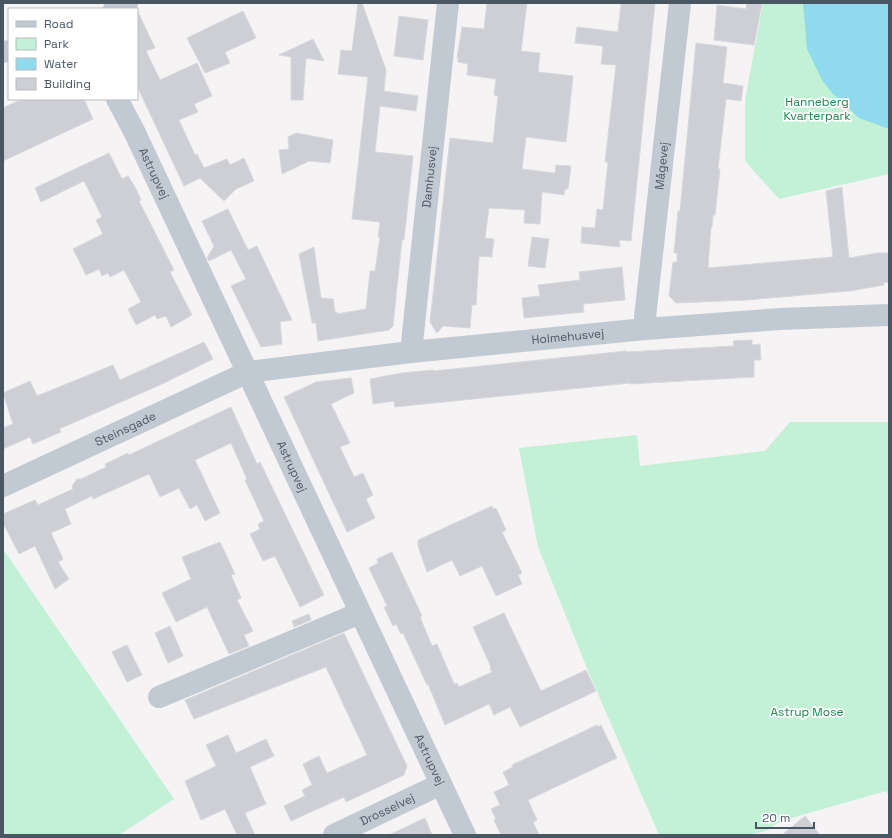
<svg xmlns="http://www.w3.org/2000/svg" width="892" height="838" font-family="'Space Grotesk',sans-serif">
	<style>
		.green { fill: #c3f1d5 }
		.water { fill: #90daee }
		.building { fill: #cdcfd5; stroke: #d7d9de }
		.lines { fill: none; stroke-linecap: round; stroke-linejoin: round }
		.minor { stroke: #c1cad2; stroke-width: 22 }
		.labels { text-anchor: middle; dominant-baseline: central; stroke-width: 3.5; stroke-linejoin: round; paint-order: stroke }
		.park-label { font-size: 12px; fill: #17864f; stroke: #fff }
		.street-label { font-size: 12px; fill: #4a5661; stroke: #fff }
	</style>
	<rect width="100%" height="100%" fill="#f5f3f3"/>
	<g class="green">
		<polygon points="763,3 889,3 889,174 779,199 745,161 745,100"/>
		<polygon points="790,422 889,422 889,795 886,791 781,821 766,831 748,835 659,835 589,673 538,547 519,448 637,435 640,466 765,451"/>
		<polygon points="3,549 174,799 119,835 3,835"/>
	</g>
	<polygon class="water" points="803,3 889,3 889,129 859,118 832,93 822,80 807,49"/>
	<g class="building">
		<polygon points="358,3 362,3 386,70 384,91 418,96 416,111 380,106 375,152 413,156 404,240 402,240 393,326 389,330 318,341 316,323 312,323 299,254 314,247 321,298 333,299 335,312 337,312 337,314 366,309 370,271 375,271 380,237 378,237 380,222 352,219 368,77 338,74 341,50 352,51"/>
		<polygon points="487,3 527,3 521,51 540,53 538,72 573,76 566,142 526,137 522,169 555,173 556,165 571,166 568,189 565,189 564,195 542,192 540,224 524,223 525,210 489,208 485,238 494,239 492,257 479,256 476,305 472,305 470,328 443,326 437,333 430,322 450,138 493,143 498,96 494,95 496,79 467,75 468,64 458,62 458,58 457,58 462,27 484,29"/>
		<polygon points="621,3 655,3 631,241 619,240 620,247 581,243 582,227 595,228 597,209 603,210 608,162 605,162 616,65 601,64 603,46 575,43 577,27 618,32"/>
		<polygon points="747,3 762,3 754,45 714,40 717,5 746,9"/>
		<polygon points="137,10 155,48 146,51 160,80 197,63 212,96 194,104 198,112 179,120 195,155 197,154 204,168 227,159 230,165 244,158 254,181 236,189 224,201 200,178 184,186 137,86"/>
		<polygon points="243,11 256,38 225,52 230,63 205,73 187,38"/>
		<polygon points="399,16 428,20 423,60 394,56"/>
		<polygon points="313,39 324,61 306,58 303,100 291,100 291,57 279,55"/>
		<polygon points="696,43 727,47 723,83 743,86 741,101 726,99 718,169 720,169 715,215 713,215 712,227 711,227 708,268 833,257 826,191 842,187 849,258 877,253 889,253 889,282 883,283 884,285 850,291 747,300 676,303 669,296 673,262 677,262 677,253 674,253 678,211 680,211"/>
		<polygon points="22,99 84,99 93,119 3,161 3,108"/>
		<polygon points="296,133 333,140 330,163 309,161 282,174 279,150 289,149 288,137"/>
		<polygon points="109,153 122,179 128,176 135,187 141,200 139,201 174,270 170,272 192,315 171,327 166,316 157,319 155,315 136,325 128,309 141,302 124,270 110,277 108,273 102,276 99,269 86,275 73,249 103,234 96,220 102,217 84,181 41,202 35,188"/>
		<polygon points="228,209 248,250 257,246 292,320 280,322 282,344 261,347 231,286 246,279 231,250 209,261 207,258 214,246 202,221"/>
		<polygon points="532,237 549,239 545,268 528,266"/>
		<polygon points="622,267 625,300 583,304 584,312 524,318 522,298 540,296 538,285 580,280 579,272"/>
		<polygon points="752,340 752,345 760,344 761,360 754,360 754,377 630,384 630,383 395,407 394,401 373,404 370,379 402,373 434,370 434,371 626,351 626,352 734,346 733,341"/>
		<polygon points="204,342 213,359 160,385 59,429 61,432 33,444 30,437 3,449 3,428 13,424 3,393 30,381 37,396 113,365 120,380"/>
		<polygon points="351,378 354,393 331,404 350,443 340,447 354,477 363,473 373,495 366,499 375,518 347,532 284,397 316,382"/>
		<polygon points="231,407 257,464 260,462 324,595 300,607 275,556 263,561 250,534 260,529 258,524 264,521 245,480 247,479 231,443 195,460 220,513 205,521 197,505 190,509 179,488 160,497 149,474 93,499 92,496 65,509 71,524 51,533 63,559 58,562 69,579 55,589 35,546 19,554 3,523 3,514 35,500 38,505 73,489 72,486 77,479 81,479 106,467 105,464 128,453 129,455"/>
		<polygon points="492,506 493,509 496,508 506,530 502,532 522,573 518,575 522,584 496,596 482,566 460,576 452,560 427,572 418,546 418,540"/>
		<polygon points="220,542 235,574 231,575 241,598 237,600 253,631 244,635 249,646 229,654 207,607 176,622 162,593 191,579 182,557"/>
		<polygon points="392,552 422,616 420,617 432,646 437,644 454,684 457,683 459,687 492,672 490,668 491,667 473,627 504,613 541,691 586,670 596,691 520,727 510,707 494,715 489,704 445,725 428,684 427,685 403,633 401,634 396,624 393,626 384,607 387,606 369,568 378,563 377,559"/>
		<polygon points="309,614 311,620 294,627 292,621"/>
		<polygon points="170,626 183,656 168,663 155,633"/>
		<polygon points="344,633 407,766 404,775 346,802 344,797 291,821 284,806 305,796 302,790 312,785 303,764 319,756 327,773 367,755 326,667 194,719 185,700"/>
		<polygon points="127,645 142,675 127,682 112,652"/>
		<polygon points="597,725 598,727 601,725 617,758 528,800 537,820 533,822 539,835 501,835 494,820 496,819 491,809 500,805 494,792 509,785 503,772 513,767 512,765"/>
		<polygon points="228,735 236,753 266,739 274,756 250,767 266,804 245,813 255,835 237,835 225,809 201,820 185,781 216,766 206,745"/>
		<polygon points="805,816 820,835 782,835"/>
		<polygon points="425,818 432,835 389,835"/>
	</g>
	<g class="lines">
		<g class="minor">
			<polyline points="114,9 127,3"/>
			<polyline points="3,52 9,51"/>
			<path id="s1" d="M117 99 134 131 465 835"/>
			<path id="s2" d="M645 329V317L680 3"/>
			<path id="s3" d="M411 352 448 3"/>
			<path id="s4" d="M3 486 248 372 411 352 645 329 780 319 889 315"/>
			<polyline points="159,697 360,613"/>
			<path id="s5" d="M334 835 441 784"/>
		</g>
	</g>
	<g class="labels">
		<g class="park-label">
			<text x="817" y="102">Hanneberg<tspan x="817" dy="14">Kvarterpark</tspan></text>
			<text x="807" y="712">Astrup Mose</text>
		</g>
		<g class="street-label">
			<text stroke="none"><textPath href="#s2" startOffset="164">Mågevej</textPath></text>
			<text stroke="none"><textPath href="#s1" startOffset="83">Astrupvej</textPath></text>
			<text stroke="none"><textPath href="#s3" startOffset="176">Damhusvej</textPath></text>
			<text stroke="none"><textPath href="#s4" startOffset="592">Holmehusvej</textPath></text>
			<text stroke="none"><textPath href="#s4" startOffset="135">Steinsgade</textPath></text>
			<text stroke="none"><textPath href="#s1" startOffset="407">Astrupvej</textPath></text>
			<text stroke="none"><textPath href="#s1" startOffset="731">Astrupvej</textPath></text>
			<text stroke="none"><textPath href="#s5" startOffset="59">Drosselvej</textPath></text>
		</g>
	</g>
	<rect width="892" height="838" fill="none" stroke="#4a5661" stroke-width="8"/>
	<rect x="8" y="8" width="130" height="92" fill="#ffffff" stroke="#b7bbc0"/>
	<rect x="16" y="21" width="20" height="6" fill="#c1cad2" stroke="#b7bbc0"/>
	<text x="44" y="28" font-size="12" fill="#4a5661">Road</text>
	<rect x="16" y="38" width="20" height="12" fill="#c3f1d5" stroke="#b7bbc0"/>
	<text x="44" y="48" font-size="12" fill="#4a5661">Park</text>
	<rect x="16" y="58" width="20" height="12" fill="#90daee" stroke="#b7bbc0"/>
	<text x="44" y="68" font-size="12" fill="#4a5661">Water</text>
	<rect x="16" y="78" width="20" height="12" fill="#cdcfd5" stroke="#b7bbc0"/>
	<text x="44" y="88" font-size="12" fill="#4a5661">Building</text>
	<path d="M756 822v6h58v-6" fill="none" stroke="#4a5661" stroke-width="2"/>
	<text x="762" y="822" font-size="12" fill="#4a5661" stroke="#ffffff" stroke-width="3" paint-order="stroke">20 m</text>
</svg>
